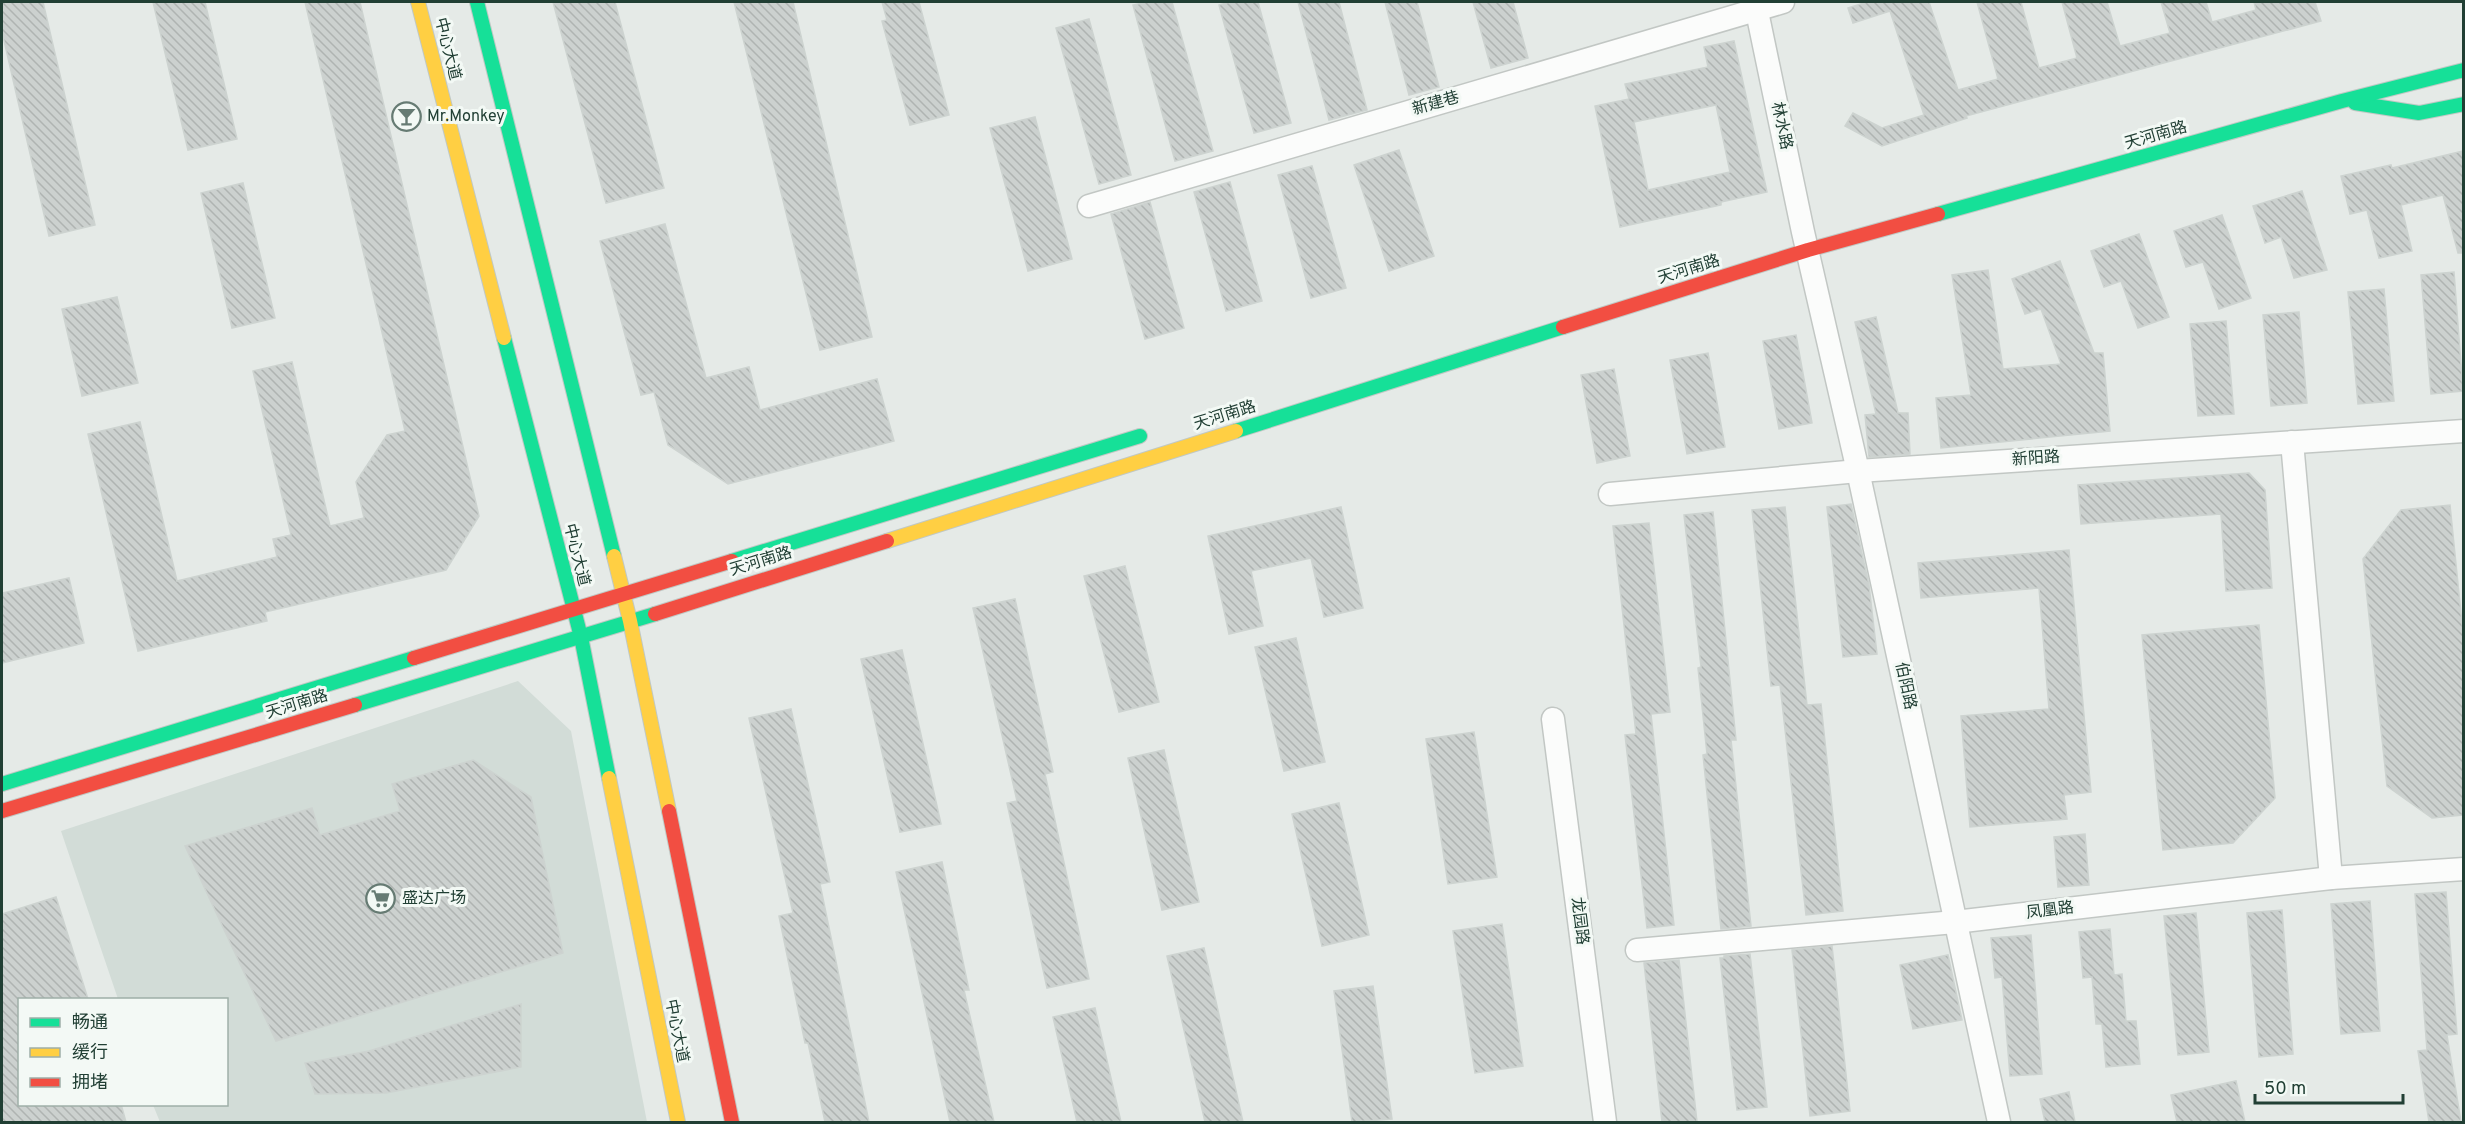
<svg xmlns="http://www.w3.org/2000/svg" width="2465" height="1124" font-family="Overpass,'Noto Sans SC',sans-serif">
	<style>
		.built { fill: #d2dcd7 }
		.building { fill: url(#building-back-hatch); stroke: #cdd3d0; stroke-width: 1.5; fill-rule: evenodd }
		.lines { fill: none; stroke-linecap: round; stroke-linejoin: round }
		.street-casing { stroke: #c2c7c4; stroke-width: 25 }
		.fast-casing { stroke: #c0c8c4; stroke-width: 16 }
		.slow-casing { stroke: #c0c8c4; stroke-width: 16 }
		.jam-casing { stroke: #c0c8c4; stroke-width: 16 }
		.street { stroke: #fbfcfb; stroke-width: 22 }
		.fast { stroke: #16e098; stroke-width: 14 }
		.slow { stroke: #ffcf43; stroke-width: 14 }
		.jam { stroke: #f24e42; stroke-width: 14 }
		.labels { text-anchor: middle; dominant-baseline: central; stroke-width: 6; stroke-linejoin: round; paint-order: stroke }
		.street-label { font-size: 16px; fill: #213f34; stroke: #f3f9f5 }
		.poi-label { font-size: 16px; fill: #213f34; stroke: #f3f9f5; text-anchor: start }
	</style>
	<defs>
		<pattern id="building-back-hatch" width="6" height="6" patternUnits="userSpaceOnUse" patternTransform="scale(1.5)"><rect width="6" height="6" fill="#ccd1cf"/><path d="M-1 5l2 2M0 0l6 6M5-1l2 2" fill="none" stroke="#afb4b2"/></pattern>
	</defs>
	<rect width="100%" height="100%" fill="#e5eae7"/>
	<polygon class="built" points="518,681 571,731 647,1122 160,1122 153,1105 226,1104 226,1000 118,999 61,831"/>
	<g class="building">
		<polygon points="2,2 43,2 95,225 49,236 2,32"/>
		<polygon points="153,2 205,2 237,139 188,150"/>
		<polygon points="305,2 360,2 479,516 446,570 265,612 267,621 138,651 88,434 140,422 177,581 277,557 273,539 291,535 253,371 292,362 330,526 364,518 356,482 387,435 405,431"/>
		<polygon points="553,2 615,2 664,188 606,203"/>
		<polygon points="734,2 793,2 872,337 820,350"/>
		<polygon points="882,2 919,2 949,115 910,125 882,21 887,20"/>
		<polygon points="1147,2 1172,2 1213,151 1175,161 1133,5"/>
		<polygon points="1230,2 1258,2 1291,123 1254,133 1219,5"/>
		<polygon points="1298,2 1339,2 1367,110 1329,120"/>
		<polygon points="1385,2 1417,2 1439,87 1409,95"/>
		<polygon points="1473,2 1513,2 1528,58 1491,68"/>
		<polygon points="1867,2 1929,2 1958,90 1998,79 1977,2 2021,2 2039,68 2077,58 2062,2 2107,2 2120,46 2170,33 2161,2 2206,2 2212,22 2256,10 2254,2 2315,2 2321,21 1966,116 1967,118 1882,146 1845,126 1853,113 1882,128 1924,115 1890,11 1853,23 1848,8"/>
		<polygon points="1089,19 1131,175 1099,184 1056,28"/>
		<path d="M1734 41 1767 192 1721 202V205L1620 227 1595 106 1629 99 1625 84 1708 67 1704 47ZM1716 105 1730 172 1648 190 1634 122Z"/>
		<polygon points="1035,117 1072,259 1028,271 990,128"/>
		<polygon points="1399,150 1434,256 1389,271 1354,165"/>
		<polygon points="2463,151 2463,253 2458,253 2443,195 2401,205 2412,251 2379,258 2367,210 2350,214 2341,176 2391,165 2392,168"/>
		<polygon points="1312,166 1346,288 1311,298 1278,175"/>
		<polygon points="1230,182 1262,301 1226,311 1194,192"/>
		<polygon points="243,183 275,318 232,328 201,193"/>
		<polygon points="2302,191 2327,270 2294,278 2281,237 2265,243 2253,206"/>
		<polygon points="1150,202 1184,328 1145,339 1111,214"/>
		<polygon points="2222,215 2251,298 2219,309 2203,262 2186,267 2174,231"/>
		<polygon points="665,224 706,378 749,367 760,410 877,379 894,441 728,484 668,445 654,392 641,395 600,241"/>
		<polygon points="2139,234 2169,317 2138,328 2121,281 2104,287 2091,251"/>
		<polygon points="2060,261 2094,353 2103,353 2110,431 1941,448 1936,398 1971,395 1952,275 1988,270 2003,369 2061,364 2041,309 2025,314 2012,279"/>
		<polygon points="2454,272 2463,391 2431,394 2421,275"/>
		<polygon points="2384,289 2394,401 2358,404 2348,292"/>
		<polygon points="117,297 138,383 82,396 62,309"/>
		<polygon points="2299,312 2307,403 2271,406 2263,315"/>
		<polygon points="1876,317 1898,413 1908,413 1910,454 1869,457 1865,415 1876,414 1855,322"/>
		<polygon points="2226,321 2234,414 2198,416 2190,324"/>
		<polygon points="1796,335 1812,423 1779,429 1763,341"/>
		<polygon points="1708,353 1725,447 1687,454 1670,360"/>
		<polygon points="1614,369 1630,456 1597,463 1581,375"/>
		<polygon points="2249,473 2265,490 2272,588 2226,591 2221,514 2081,524 2078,485"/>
		<polygon points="1851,504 1869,585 1877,654 1843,657 1827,507"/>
		<polygon points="2450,505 2463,633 2463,815 2432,818 2387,786 2363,559 2401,510"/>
		<polygon points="1341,507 1363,608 1324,617 1311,558 1251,571 1263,626 1229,634 1208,536"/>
		<polygon points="1785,507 1807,705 1821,704 1843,911 1806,915 1780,685 1771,686 1752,510"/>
		<polygon points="1713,512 1736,740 1731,740 1751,926 1721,929 1703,755 1707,754 1698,668 1701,667 1684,515"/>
		<polygon points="1649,523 1670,712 1651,714 1674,925 1647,928 1625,735 1636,734 1613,526"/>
		<polygon points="2069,550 2091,792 2064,795 2067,819 1970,827 1961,716 2049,709 2039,588 1921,598 1918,563"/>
		<polygon points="1125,566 1159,702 1119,712 1084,576"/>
		<polygon points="69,578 84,643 2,663 2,593"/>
		<polygon points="1015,599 1053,772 1045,774 1089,979 1047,988 1007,803 1017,801 973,608"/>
		<polygon points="2259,625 2275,798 2233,843 2163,850 2142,635"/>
		<polygon points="1296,638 1325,762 1284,771 1255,647"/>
		<polygon points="902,650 941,824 900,832 861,659"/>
		<polygon points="791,709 830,882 820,884 869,1122 825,1122 808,1043 805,1043 779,916 793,913 749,718"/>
		<polygon points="1474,732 1497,877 1448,884 1426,739"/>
		<polygon points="1164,750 1199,902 1162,910 1128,758"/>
		<polygon points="473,760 531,797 563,953 276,1041 185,846 312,808 320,835 400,811 392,784"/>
		<polygon points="1339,803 1369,935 1322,946 1292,814"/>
		<polygon points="2085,834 2089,885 2058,887 2054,837"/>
		<polygon points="942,862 969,990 964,990 994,1122 950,1122 896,872"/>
		<polygon points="2446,892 2457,1034 2447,1035 2461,1122 2429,1122 2418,1051 2427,1050 2415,894"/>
		<polygon points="56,897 88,999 20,999 20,1104 121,1104 126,1122 2,1122 2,914"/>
		<polygon points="2370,901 2380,1031 2341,1034 2331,904"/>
		<polygon points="2282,910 2293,1054 2259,1057 2247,913"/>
		<polygon points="2196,913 2209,1052 2178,1055 2164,916"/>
		<polygon points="1502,924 1523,1066 1475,1073 1453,931"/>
		<polygon points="2110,929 2114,975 2122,974 2126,1021 2136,1021 2140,1064 2106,1067 2102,1024 2096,1024 2092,977 2083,978 2079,932"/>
		<polygon points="2031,935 2042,1074 2010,1076 2002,977 1995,978 1991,938"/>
		<polygon points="1832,946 1850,1111 1810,1116 1792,950"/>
		<polygon points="1204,948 1243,1122 1205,1122 1167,956"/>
		<polygon points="1750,954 1767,1107 1737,1110 1720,958 1724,958 1724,956"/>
		<polygon points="1948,955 1962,1020 1913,1029 1900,965"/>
		<polygon points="1679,960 1697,1122 1662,1122 1644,963"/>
		<polygon points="1373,986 1392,1119 1352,1122 1334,991"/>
		<polygon points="521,1004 521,1067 386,1093 315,1094 305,1063 369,1051"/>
		<polygon points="1095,1008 1121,1122 1077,1122 1053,1017"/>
		<polygon points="2236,1081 2245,1122 2177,1122 2171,1095"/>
		<polygon points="2069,1092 2075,1122 2045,1122 2040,1099"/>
	</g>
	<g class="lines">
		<defs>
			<g id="street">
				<polyline points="1755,2 1803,232 1858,471 1999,1122"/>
				<polyline points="1089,206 1783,2"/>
				<polyline points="2292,442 2331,878"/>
				<polyline points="1610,494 1858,471 2464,431"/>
				<polyline points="1553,719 1605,1122"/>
				<polyline points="1637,950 1955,922 2331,878 2464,869"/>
			</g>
			<g id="fast">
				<polyline points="477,2 614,556"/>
				<polyline points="2355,103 2419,113 2464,104"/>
				<polyline points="1938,214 2342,101 2464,70"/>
				<polyline points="504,338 581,637 609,778"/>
				<polyline points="1236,431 1563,327"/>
				<polyline points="732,561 1140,436"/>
				<polyline points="355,705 655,614"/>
				<polyline points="2,784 414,658"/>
			</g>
			<g id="slow">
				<polyline points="418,2 504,338"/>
				<polyline points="887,541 1236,431"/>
				<polyline points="614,556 630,621 669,811"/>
				<polyline points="609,778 678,1122"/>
			</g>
			<g id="jam">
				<polyline points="1563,327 1808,250 1938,214"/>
				<polyline points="655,614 887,541"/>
				<polyline points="414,658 732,561"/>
				<polyline points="2,811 355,705"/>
				<polyline points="669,811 732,1122"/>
			</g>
		</defs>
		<use href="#street" class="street-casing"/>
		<use href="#fast" class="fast-casing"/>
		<use href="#slow" class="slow-casing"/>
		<use href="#jam" class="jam-casing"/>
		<use href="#street" class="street"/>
		<use href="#fast" class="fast"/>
		<use href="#slow" class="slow"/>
		<use href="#jam" class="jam"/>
	</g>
	<defs>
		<symbol id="bar-ring" viewBox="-11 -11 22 22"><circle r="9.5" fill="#f3f9f5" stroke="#667b73" stroke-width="1.5"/><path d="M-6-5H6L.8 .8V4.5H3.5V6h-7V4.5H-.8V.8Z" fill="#667b73"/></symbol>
		<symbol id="supermarket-ring" viewBox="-11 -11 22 22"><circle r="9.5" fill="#f3f9f5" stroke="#667b73" stroke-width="1.5"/><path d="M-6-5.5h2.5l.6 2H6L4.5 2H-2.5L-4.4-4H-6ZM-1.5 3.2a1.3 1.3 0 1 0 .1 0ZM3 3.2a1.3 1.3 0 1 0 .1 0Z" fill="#667b73"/></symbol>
	</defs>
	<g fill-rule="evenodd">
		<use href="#bar-ring" x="390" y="100" width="33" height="33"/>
		<use href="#supermarket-ring" x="364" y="882" width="33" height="33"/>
	</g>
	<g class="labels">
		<g class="street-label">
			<text transform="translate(447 49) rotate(76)">中心大道</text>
			<text transform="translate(1436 104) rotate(-16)">新建巷</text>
			<text transform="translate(1781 126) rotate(78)">林水路</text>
			<text transform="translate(2156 136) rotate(-16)">天河南路</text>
			<text transform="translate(1689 270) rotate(-17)">天河南路</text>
			<text transform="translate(1225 416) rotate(-17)">天河南路</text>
			<text transform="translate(2036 459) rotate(-4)">新阳路</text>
			<text transform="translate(576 555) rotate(76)">中心大道</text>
			<text transform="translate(761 562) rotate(-17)">天河南路</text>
			<text transform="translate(1905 686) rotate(78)">伯阳路</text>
			<text transform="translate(297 705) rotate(-17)">天河南路</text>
			<text transform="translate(2050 911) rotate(-7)">凤凰路</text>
			<text transform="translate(1579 921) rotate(83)">龙园路</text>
			<text transform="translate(676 1031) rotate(79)">中心大道</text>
		</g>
		<g class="poi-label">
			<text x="427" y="117">Mr.Monkey</text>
			<text x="402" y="899">盛达广场</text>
		</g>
	</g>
	<rect width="2465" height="1124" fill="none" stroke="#213f34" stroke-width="6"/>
	<rect x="18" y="998" width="210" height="108" fill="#f3f9f5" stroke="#9fafa8" stroke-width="1.5"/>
	<rect x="30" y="1018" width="30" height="9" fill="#16e098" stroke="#9fafa8" stroke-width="1.5"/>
	<text x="72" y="1028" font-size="18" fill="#213f34">畅通</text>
	<rect x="30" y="1048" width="30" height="9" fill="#ffcf43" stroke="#9fafa8" stroke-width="1.5"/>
	<text x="72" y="1058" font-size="18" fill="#213f34">缓行</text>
	<rect x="30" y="1078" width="30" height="9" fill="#f24e42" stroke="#9fafa8" stroke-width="1.5"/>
	<text x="72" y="1088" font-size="18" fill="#213f34">拥堵</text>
	<path d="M2255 1094v9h148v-9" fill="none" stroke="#213f34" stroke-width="3"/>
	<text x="2264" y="1094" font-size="18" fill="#213f34" stroke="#f3f9f5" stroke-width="4.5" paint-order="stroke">50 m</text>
</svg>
